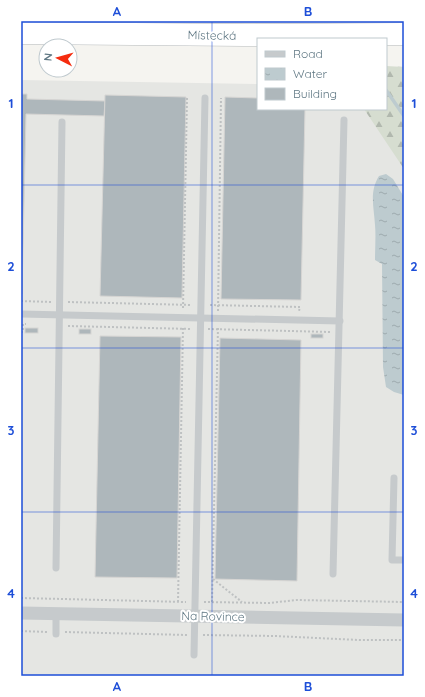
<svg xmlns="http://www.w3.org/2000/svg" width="425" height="697" font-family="Quicksand,sans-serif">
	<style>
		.built { fill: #e5e6e3 }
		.forest { fill: url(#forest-firs) }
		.water { fill: url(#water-ripples) }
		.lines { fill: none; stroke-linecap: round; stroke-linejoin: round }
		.stream { stroke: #bdcbcf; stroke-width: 3.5 }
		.building { fill: #aeb7bb; stroke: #d6d5d3 }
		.highway-casing { stroke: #b7bbbd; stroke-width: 23 }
		.path { stroke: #bec1c2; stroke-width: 2; stroke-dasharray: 2 2; stroke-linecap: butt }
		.lane { stroke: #c6cacc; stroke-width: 7 }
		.street { stroke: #c6cacc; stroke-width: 13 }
		.highway { stroke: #fff; stroke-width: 22 }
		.grid { fill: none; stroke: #1d4ed8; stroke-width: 1; stroke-opacity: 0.55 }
		.labels { text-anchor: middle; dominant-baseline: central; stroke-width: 4; stroke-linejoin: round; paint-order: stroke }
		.street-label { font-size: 12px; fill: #607884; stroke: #fff }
		.neatline { fill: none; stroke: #1d4ed8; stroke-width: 1.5 }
		.grid-label { font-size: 13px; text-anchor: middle; font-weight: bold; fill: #1d4ed8 }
	</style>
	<defs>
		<pattern id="forest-firs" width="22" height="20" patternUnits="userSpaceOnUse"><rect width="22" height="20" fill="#d6ddd0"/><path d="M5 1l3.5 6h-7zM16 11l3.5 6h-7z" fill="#b1b8ae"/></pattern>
		<pattern id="water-ripples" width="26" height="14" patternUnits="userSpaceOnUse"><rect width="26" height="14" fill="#bdcbcf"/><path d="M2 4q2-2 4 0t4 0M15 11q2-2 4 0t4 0" fill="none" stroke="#9daaae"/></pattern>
	</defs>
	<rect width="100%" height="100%" fill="#f5f4f0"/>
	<polygon class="built" points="21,80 258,84 258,109 366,109 404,165 404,676 21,676"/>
	<polygon class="forest" points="386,66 404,67 404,169 364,109 386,109"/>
	<path class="water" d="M386 174 393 179 404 197V395L394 392 386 387 383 367 382 264 375 260C375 248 376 236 375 225 374 207 369 192 379 176Z"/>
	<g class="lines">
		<polyline class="stream" points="386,90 404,116"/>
	</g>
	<g class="building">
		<polygon points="21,94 27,94 27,99 105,101 104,116 26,114 22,294"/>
		<polygon points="105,95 186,97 182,298 100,296"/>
		<polygon points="225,97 258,98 258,109 305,109 301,300 221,299"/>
		<rect x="25" y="328" width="13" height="5"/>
		<rect x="79" y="329" width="12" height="5"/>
		<rect x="311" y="334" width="12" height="4"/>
		<polygon points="100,336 181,337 177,578 95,577"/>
		<polygon points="220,338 301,340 297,581 215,579"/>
	</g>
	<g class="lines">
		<defs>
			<polyline id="highway" points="21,33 244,35 404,34"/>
		</defs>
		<use href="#highway" class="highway-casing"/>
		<g class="path">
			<polyline points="21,301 52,302"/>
			<polyline points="68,302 192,305"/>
			<polyline points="210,305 300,307 299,311"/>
			<polyline points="183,308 187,98"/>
			<polyline points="218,311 221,98"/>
			<polyline points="68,326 192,329"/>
			<polyline points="208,329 330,332"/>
			<polyline points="21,332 23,332 23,324 26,324"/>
			<polyline points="213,579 242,602"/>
			<polyline points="21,598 186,602"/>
			<polyline points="178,602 183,327"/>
			<polyline points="204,602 269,603 297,600 404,602"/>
			<polyline points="212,602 218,327"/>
			<polyline points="21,631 47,632"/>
			<polyline points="65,632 187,635"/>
			<polyline points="203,635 275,636 359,640 404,640"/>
		</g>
		<g class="lane">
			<polyline points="21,314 340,321"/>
			<polyline points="394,478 392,560 404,560"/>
			<polyline points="56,568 62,122"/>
			<polyline points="333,574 344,120"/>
			<polyline points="56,634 56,614"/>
			<polyline points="194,655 205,98"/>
		</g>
		<polyline class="street" points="21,613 404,620"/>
		<use href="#highway" class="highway"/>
	</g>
	<path class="grid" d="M212 21V676M21 185H404M21 348H404M21 512H404"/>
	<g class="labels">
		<g class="street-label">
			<text transform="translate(212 35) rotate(1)">Místecká</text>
			<text transform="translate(213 616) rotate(1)">Na Rovince</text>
		</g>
	</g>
	<rect width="425" height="697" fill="none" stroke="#ffffff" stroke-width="44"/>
	<rect x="257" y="38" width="130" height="72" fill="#ffffff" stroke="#bfc9ce"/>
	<rect x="265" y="51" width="20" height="6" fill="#c6cacc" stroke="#bfc9ce"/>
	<text x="293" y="58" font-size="12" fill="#607884">Road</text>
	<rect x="265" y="68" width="20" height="12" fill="url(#water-ripples)" stroke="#bfc9ce"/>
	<text x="293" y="78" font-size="12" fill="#607884">Water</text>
	<rect x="265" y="88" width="20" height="12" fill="#aeb7bb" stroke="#bfc9ce"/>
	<text x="293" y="98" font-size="12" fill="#607884">Building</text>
	<g transform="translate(58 58) rotate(276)"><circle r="19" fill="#ffffff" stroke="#bfc9ce"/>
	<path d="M0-3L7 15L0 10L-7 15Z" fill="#f52c0f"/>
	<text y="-6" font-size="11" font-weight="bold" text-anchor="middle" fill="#607884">N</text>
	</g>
	<rect x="22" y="22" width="381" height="653" class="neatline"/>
	<g class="grid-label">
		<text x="117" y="16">A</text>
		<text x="308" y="16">B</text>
		<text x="11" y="108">1</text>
		<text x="414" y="108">1</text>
		<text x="11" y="271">2</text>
		<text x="414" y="271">2</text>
		<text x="11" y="435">3</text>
		<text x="414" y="435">3</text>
		<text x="11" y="598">4</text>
		<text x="414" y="598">4</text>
		<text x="117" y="691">A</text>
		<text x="308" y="691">B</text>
	</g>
</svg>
